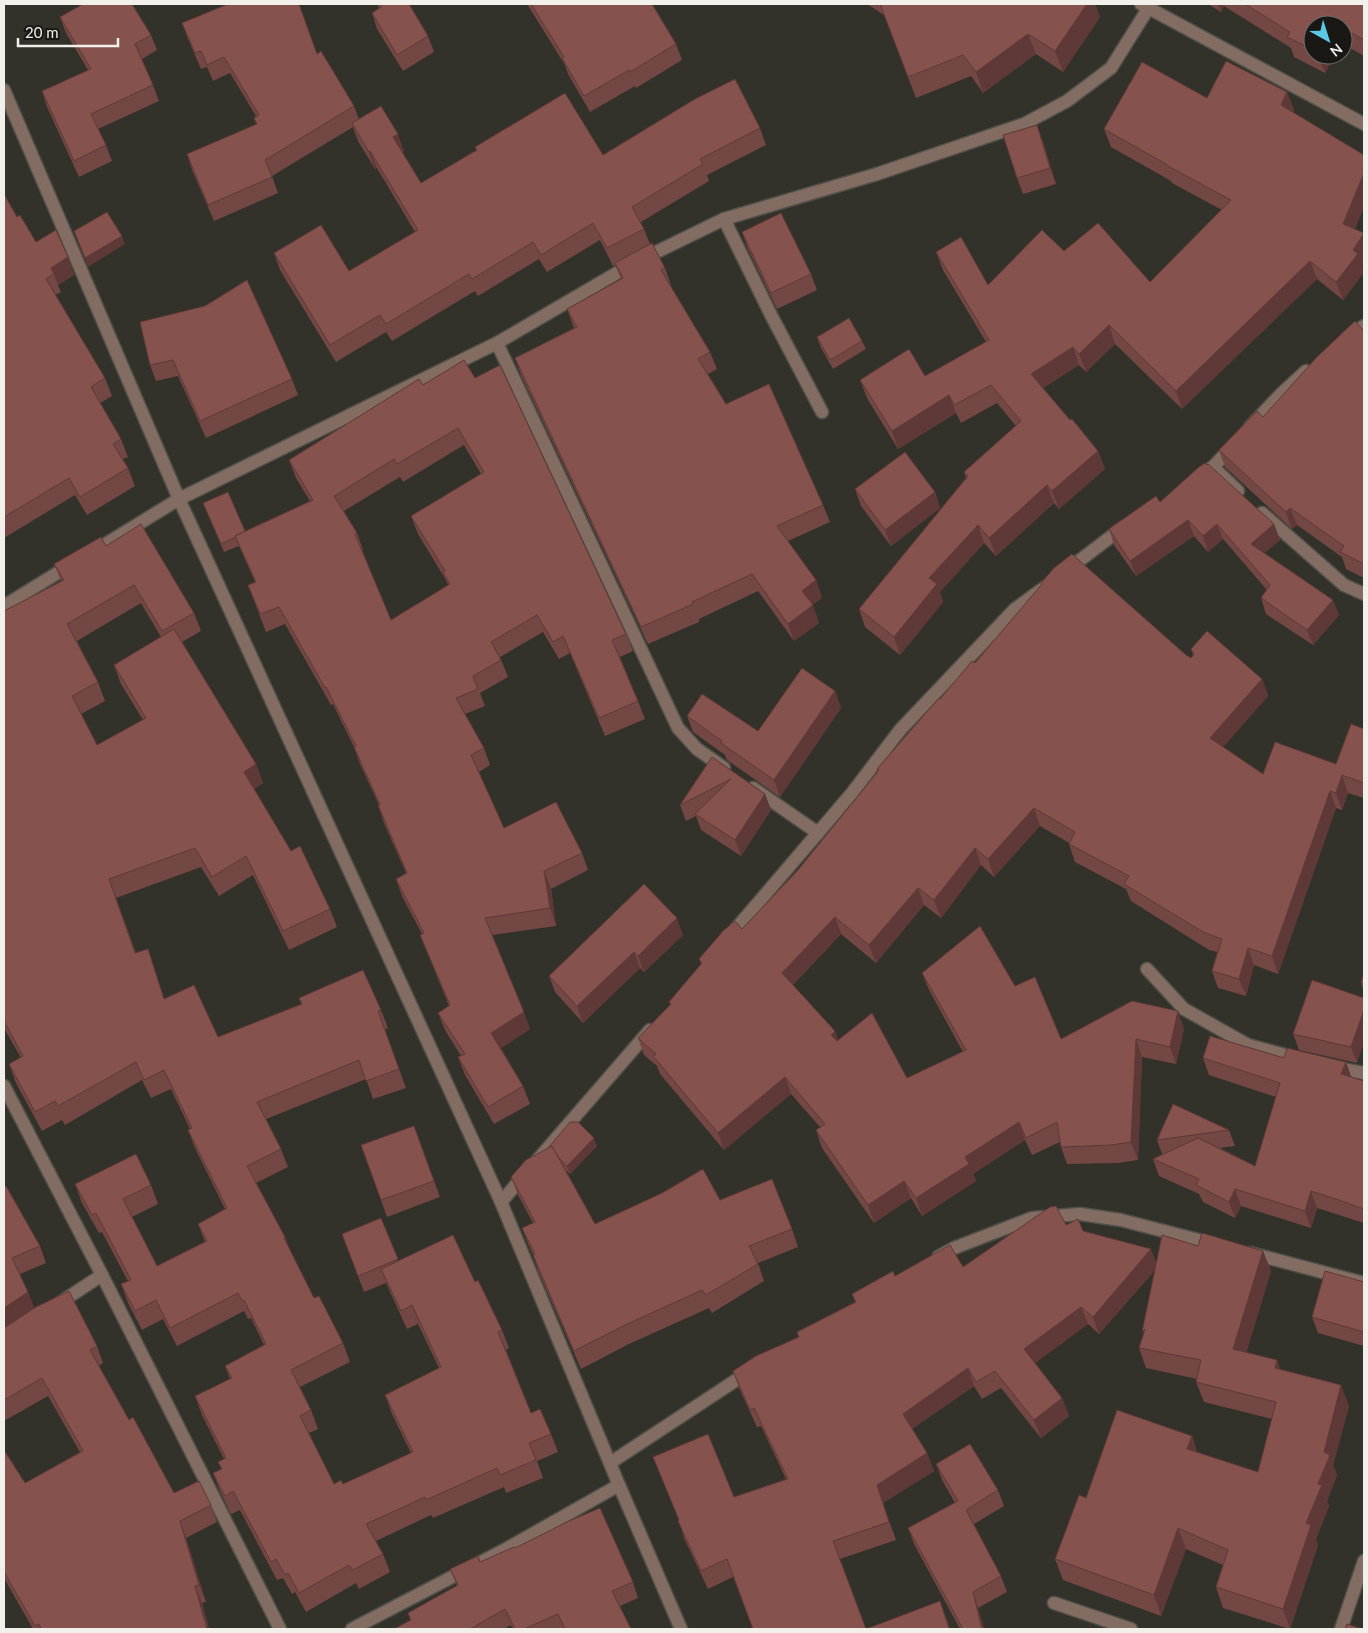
<svg xmlns="http://www.w3.org/2000/svg" width="1368" height="1633" font-family="Lato,sans-serif">
	<style>
		.lines { fill: none; stroke-linecap: round; stroke-linejoin: round }
		.street-casing { stroke: #515049; stroke-width: 15 }
		.street { stroke: #836d63; stroke-width: 12 }
		.wall { fill: #734743; fill-rule: evenodd }
		.shaded-wall { fill: #5e3937 }
		.building { fill: #86524e; stroke: #5e3937; fill-rule: evenodd }
	</style>
	<rect width="100%" height="100%" fill="#32312a"/>
	<g class="lines">
		<defs>
			<g id="street">
				<polyline points="1141,4 1364,124"/>
				<polyline points="4,90 179,499 501,1202 619,1485 681,1629"/>
				<polyline points="724,219 771,315 822,412"/>
				<polyline points="1347,338 1364,326"/>
				<polyline points="497,343 678,728 697,749 724,768"/>
				<polyline points="1250,427 1280,395 1306,371"/>
				<polyline points="1213,467 1238,491"/>
				<polyline points="1200,476 1213,467 1233,446"/>
				<polyline points="1262,513 1344,585 1364,594"/>
				<polyline points="91,553 179,499 497,343 634,263 724,219 877,174 1024,124 1067,101 1111,68 1151,4"/>
				<polyline points="1067,570 1125,526"/>
				<polyline points="4,606 72,564"/>
				<polyline points="753,788 818,833"/>
				<polyline points="728,938 852,793 900,730 1015,609 1045,587"/>
				<polyline points="1147,969 1184,1009 1248,1045 1300,1059"/>
				<polyline points="1332,1067 1364,1073"/>
				<polyline points="4,1086 102,1275 280,1629"/>
				<polyline points="501,1202 650,1030"/>
				<polyline points="1250,1253 1364,1283"/>
				<polyline points="938,1257 954,1248 1032,1218 1080,1214 1121,1220 1214,1244"/>
				<polyline points="58,1304 102,1275"/>
				<polyline points="610,1463 750,1371"/>
				<polyline points="1054,1603 1131,1629"/>
				<polyline points="352,1629 506,1549 619,1485"/>
				<polyline points="1341,1629 1364,1561"/>
			</g>
		</defs>
		<use href="#street" class="street-casing"/>
		<use href="#street" class="street"/>
	</g>
	<g class="wall">
		<polygon points="377,4 409,4 428,36 434,52 403,71 377,29 372,13 379,8"/>
		<polygon points="527,4 652,4 676,44 682,60 636,88 635,86 590,112 568,74 565,65"/>
		<polygon points="867,4 1095,4 1100,17 1063,72 1036,54 983,93 971,76 916,98 884,15"/>
		<polygon points="1208,4 1364,4 1364,56 1343,44 1343,25 1313,25 1313,55 1334,55 1325,73 1294,57 1291,48 1224,6 1221,12"/>
		<polygon points="60,17 151,35 157,50 142,59 153,85 159,101 98,129 106,145 112,161 79,177 47,107 42,91 88,70 66,33"/>
		<polygon points="182,23 317,54 354,106 359,119 404,151 402,153 421,183 477,150 475,147 603,155 760,128 766,145 707,175 709,181 641,222 644,229 650,244 665,268 671,285 670,286 710,352 717,369 708,374 726,404 823,505 830,522 788,541 816,580 822,598 812,605 819,623 794,641 758,591 699,619 699,622 648,644 521,375 515,358 574,328 567,309 621,279 615,265 613,266 600,240 547,272 539,259 478,296 475,291 392,341 386,332 336,362 280,270 274,253 349,271 415,232 377,168 375,169 358,141 353,127 272,176 278,193 214,221 192,170 187,154 256,124 254,118 256,116 230,73 213,81 207,67 201,69 188,39"/>
		<polygon points="1287,92 1294,110 1293,112 1355,229 1364,234 1364,261 1362,265 1364,272 1343,300 1317,279 1182,409 1115,344 1086,372 1079,365 1043,388 1070,420 1098,451 1105,469 1059,509 1054,503 996,556 984,543 940,592 943,602 900,655 865,627 859,609 966,478 964,472 1016,426 997,403 961,423 956,413 898,449 867,398 860,380 925,376 986,342 943,270 936,252 988,285 1064,251 1150,282 1222,210 1172,183 1171,181 1111,147 1104,129 1207,98"/>
		<polygon points="1043,142 1056,184 1023,194 1017,178"/>
		<polygon points="4,194 17,217 36,242 74,275 58,285 61,292 55,295 105,378 112,396 100,403 121,439 128,457 123,459 128,468 135,486 87,515 75,495 4,538"/>
		<polygon points="742,232 811,274 817,290 777,309 748,249"/>
		<polygon points="140,322 292,379 298,395 206,438 178,376 156,381 150,365"/>
		<polygon points="1364,331 1364,578 1346,569 1342,557 1297,525 1292,529 1225,467 1219,450 1263,417"/>
		<polygon points="817,337 862,341 866,349 833,369 820,346"/>
		<path d="M423 385 626 634 633 651 620 657 638 701 645 719 605 736 570 653 559 659 543 632 500 657 508 677 480 693 485 706 465 714 484 748 490 765 479 772 504 828 582 853 588 870 551 889 556 926 492 935 530 1029 501 1048 523 1086 530 1104 494 1124 465 1075 458 1057 461 1056 445 1030 438 1013 449 1006 427 952 420 935 422 934 402 896 396 879 406 873 384 823 378 805H379L360 764 354 747 333 704 331 705 285 624 266 632 248 585 255 582 239 546 224 552 203 503 245 531 310 501 296 478 289 460ZM464 445 481 474 411 516 418 534 446 580 448 585 391 620 362 551 363 550 357 533 344 511 400 477 403 482Z"/>
		<polygon points="855,489 935,492 940,508 891,546 861,506"/>
		<polygon points="1160,502 1274,524 1280,540 1264,553 1339,615 1313,645 1266,614 1261,598 1267,590 1223,539 1208,552 1194,536 1136,576 1114,545 1109,529"/>
		<path d="M106 546 194 613 201 631 182 642 256 764 263 783 254 789 291 851 330 909 337 927 289 950 253 875 219 896 201 867 116 898 136 953 154 967 164 999 218 1037 301 1004 299 998 381 1010 388 1028 385 1030 406 1088 373 1099 366 1079 266 1119 281 1149 288 1167 256 1183 285 1237 289 1248 314 1298 343 1343 350 1362 300 1387 311 1410 318 1429 309 1433 334 1484H343L411 1453 392 1414 385 1395 439 1368 418 1324 407 1329 386 1283 364 1292 342 1234 381 1218 398 1261 475 1282 502 1330 509 1348 506 1350 531 1413 551 1434 558 1452 537 1461 543 1478 506 1493 504 1487 433 1518 431 1515 376 1541 383 1554 390 1572 359 1589 356 1583 306 1612 295 1592 292 1594 283 1578 277 1580 240 1510 231 1514 220 1491 213 1473 221 1469 218 1462 224 1459 202 1415 195 1396 230 1379 225 1366 264 1345 251 1318 248 1319 244 1311 177 1346 163 1319 142 1330 128 1303 121 1284 128 1281 102 1232 99 1233 82 1203 75 1184 151 1185 158 1204 132 1217 157 1266 205 1242 198 1224 225 1209 195 1148 188 1130 190 1129 171 1089 151 1098 142 1080 65 1125 62 1120 42 1131 16 1083 9 1064 21 1058 4 1028V611L61 581 54 564ZM141 603 161 637 114 665 121 684 143 720 97 745 81 714 105 701 98 682 77 641Z"/>
		<polygon points="1041,583 1191,658 1193,655 1191,649 1262,679 1268,696 1223,747 1263,774 1336,764 1364,729 1364,798 1348,793 1342,810 1336,808 1278,974 1254,965 1246,996 1218,988 1212,971 1217,952 1209,950 1131,901 1126,889 1075,862 1069,844 1069,843 1040,826 994,877 981,865 941,918 924,905 876,963 841,934 793,985 835,1031 838,1041 907,1078 963,1052 929,990 922,973 1015,986 1061,1039 1184,1029 1176,1064 1142,1057 1138,1160 1118,1163 1067,1164 1061,1147 1060,1142 1032,1155 1025,1140 973,1174 976,1181 922,1216 911,1198 874,1223 822,1148 816,1130 820,1127 791,1094 724,1150 660,1074 657,1066 644,1055 638,1038 670,1005 669,1002 701,964 699,959 742,929 798,870 878,772 877,769 940,699 975,663 1042,585"/>
		<polygon points="835,691 841,708 780,797 727,760 725,755 693,732 687,716 758,731"/>
		<polygon points="712,757 765,794 771,810 741,856 701,830 696,816 686,821 680,805"/>
		<polygon points="683,935 644,972 640,968 583,1023 555,992 549,976"/>
		<polygon points="1364,973 1364,992 1361,983"/>
		<polygon points="1364,998 1357,1063 1299,1050 1293,1034"/>
		<polygon points="1203,1058 1284,1058 1346,1062 1351,1077 1364,1081 1364,1223 1317,1208 1311,1228 1241,1206 1235,1218 1203,1202 1199,1194 1159,1176 1153,1159 1162,1154 1157,1140 1229,1130 1235,1146 1220,1148 1255,1166 1276,1097 1209,1075"/>
		<polygon points="414,1126 440,1197 387,1217 361,1145"/>
		<polygon points="597,1146 570,1174 565,1169 595,1224 720,1200 792,1229 798,1247 758,1263 764,1281 712,1313 709,1308 629,1344 581,1369 539,1273 533,1255 529,1246 522,1228 533,1223 518,1195 511,1177 526,1160"/>
		<polygon points="4,1187 40,1246 46,1263 20,1274 28,1292 34,1308 97,1346 103,1363 99,1366 129,1420 174,1493 211,1505 217,1522 186,1538 206,1602 202,1603 209,1629 33,1629 4,1578 4,1450 25,1483 80,1452 48,1396 4,1421"/>
		<polygon points="1066,1225 1083,1231 1156,1263 1198,1246 1263,1251 1271,1271 1246,1353 1277,1360 1280,1369 1349,1406 1333,1465 1337,1475 1327,1501 1329,1506 1316,1539 1318,1545 1290,1629 1223,1608 1216,1587 1223,1565 1186,1549 1161,1616 1063,1580 1055,1559 1086,1498 1192,1436 1197,1452 1258,1472 1272,1419 1204,1402 1196,1382 1197,1379 1146,1368 1139,1348 1143,1336 1155,1270 1099,1334 1088,1324 1035,1363 1062,1398 1069,1416 1041,1438 1001,1388 982,1399 974,1386 912,1429 927,1453 934,1471 883,1503 896,1540 840,1559 866,1629 947,1619 950,1629 753,1629 733,1577 708,1589 684,1538 679,1520 653,1457 734,1497 786,1479 761,1426 757,1427 739,1388 733,1371 799,1337 797,1332 855,1302 852,1294 895,1276 963,1267"/>
		<polygon points="1364,1282 1364,1346 1318,1333 1312,1317"/>
		<polygon points="936,1464 998,1490 1004,1506 974,1524 1001,1576 1007,1592 978,1608 984,1629 960,1629 914,1544 908,1528 955,1503 942,1480"/>
		<polygon points="515,1548 633,1582 638,1598 620,1606 631,1629 513,1629 511,1625 503,1629 394,1629 410,1620 408,1613 457,1586 450,1569 480,1562"/>
	</g>
	<g class="shaded-wall">
		<polygon points="1087,4 1095,4 1100,17 1063,72 1055,51"/>
		<polygon points="1218,4 1223,4 1224,6 1221,12"/>
		<polygon points="1028,34 1036,54 983,93 976,72"/>
		<polygon points="1318,55 1334,55 1325,73"/>
		<polygon points="1287,92 1294,110 1287,123 1281,105"/>
		<polygon points="1037,125 1043,142 1056,184 1050,168"/>
		<polygon points="398,134 404,151 399,154 393,137"/>
		<polygon points="370,151 377,168 375,169 369,152"/>
		<polygon points="1364,173 1364,207 1350,242 1343,224"/>
		<polygon points="1364,233 1364,261 1362,265 1364,272 1343,300 1336,282 1353,250"/>
		<polygon points="122,236 125,244 88,267 85,258"/>
		<polygon points="68,257 74,275 58,285 54,274 51,268"/>
		<polygon points="1310,261 1317,279 1182,409 1176,391"/>
		<polygon points="1109,325 1115,344 1086,372 1079,354"/>
		<polygon points="1073,347 1079,365 1037,392 1031,374"/>
		<polygon points="949,395 956,413 898,449 892,431"/>
		<polygon points="1098,451 1105,469 1059,509 1052,491"/>
		<polygon points="1047,485 1054,503 996,556 989,538"/>
		<polygon points="935,492 940,508 891,546 885,530"/>
		<polygon points="1290,508 1297,525 1292,529 1286,512"/>
		<polygon points="1188,520 1194,536 1136,576 1130,561"/>
		<polygon points="1217,524 1223,539 1208,552 1203,536"/>
		<polygon points="1274,524 1280,540 1257,559 1251,544"/>
		<polygon points="978,525 984,543 940,592 943,602 900,655 894,637 929,578"/>
		<polygon points="816,580 822,598 808,608 802,591"/>
		<polygon points="1333,600 1339,615 1313,645 1307,630"/>
		<polygon points="813,605 819,623 794,641 788,624"/>
		<polygon points="1262,679 1268,696 1216,755 1210,738"/>
		<polygon points="835,691 841,708 780,797 774,780"/>
		<polygon points="256,764 263,783 250,791 244,772"/>
		<polygon points="1342,775 1348,793 1342,810 1336,793"/>
		<polygon points="1330,791 1336,808 1278,974 1272,956"/>
		<polygon points="765,794 771,810 741,856 735,840"/>
		<polygon points="1034,808 1040,826 994,877 988,859"/>
		<polygon points="975,848 981,865 941,918 934,900"/>
		<polygon points="544,871 551,889 556,926 550,908"/>
		<polygon points="918,888 924,905 876,963 869,945"/>
		<polygon points="835,917 841,934 788,990 782,973"/>
		<polygon points="677,918 683,935 644,972 638,956"/>
		<polygon points="1248,948 1254,965 1246,996 1239,979"/>
		<polygon points="634,952 640,968 583,1023 577,1006"/>
		<polygon points="1364,1010 1364,1043 1357,1063 1351,1047"/>
		<polygon points="1178,1011 1184,1029 1176,1064 1170,1047"/>
		<polygon points="524,1012 530,1029 498,1050 491,1033"/>
		<polygon points="835,1031 841,1049 831,1035"/>
		<polygon points="1136,1039 1142,1057 1138,1160 1131,1142"/>
		<polygon points="1346,1062 1352,1079 1341,1074"/>
		<polygon points="785,1077 791,1094 724,1150 718,1133"/>
		<polygon points="1019,1122 1025,1140 973,1174 976,1181 922,1216 916,1198 965,1157"/>
		<polygon points="594,1138 597,1146 570,1174 567,1166"/>
		<polygon points="904,1181 911,1198 874,1223 868,1205"/>
		<polygon points="1235,1189 1241,1206 1235,1218 1229,1202"/>
		<polygon points="1311,1191 1317,1208 1311,1228 1305,1211"/>
		<polygon points="1151,1249 1158,1267 1099,1334 1093,1317"/>
		<polygon points="1263,1251 1271,1271 1241,1370 1233,1349"/>
		<polygon points="28,1292 35,1309 4,1330 4,1308"/>
		<polygon points="1081,1307 1088,1324 1030,1367 1024,1349"/>
		<polygon points="1277,1360 1284,1381 1275,1368"/>
		<polygon points="968,1368 974,1386 909,1431 903,1414"/>
		<polygon points="1341,1385 1349,1406 1333,1465 1337,1475 1327,1501 1329,1506 1316,1539 1318,1545 1290,1629 1283,1609 1318,1484 1324,1452"/>
		<polygon points="1062,1398 1069,1416 1041,1438 1034,1420"/>
		<polygon points="1192,1436 1199,1457 1187,1449"/>
		<polygon points="927,1453 934,1471 883,1503 896,1540 877,1485"/>
		<polygon points="180,1521 186,1538 206,1602 199,1585"/>
		<polygon points="1178,1528 1186,1549 1161,1616 1154,1595"/>
		<polygon points="195,1586 202,1603 209,1629 207,1629"/>
		<polygon points="973,1592 978,1608 984,1629 982,1629"/>
		<polygon points="940,1601 947,1619 950,1629 949,1629"/>
	</g>
	<g class="building">
		<polygon points="83,4 132,4 151,35 135,44 153,85 91,114 106,145 74,161 42,91 91,69 60,17"/>
		<polygon points="228,4 299,4 317,54 321,51 354,106 265,160 272,177 208,205 187,154 257,124 254,118 259,115 224,57 207,65 201,51 195,53 182,23"/>
		<polygon points="379,4 409,4 428,36 397,55 372,13 381,7"/>
		<polygon points="531,4 652,4 676,44 630,72 629,70 584,96 562,58 564,57"/>
		<polygon points="880,4 1087,4 1055,51 1028,34 976,72 963,55 908,77"/>
		<polygon points="1245,4 1364,4 1364,40 1343,28 1343,25 1338,25 1333,22 1332,25 1313,25 1313,50 1287,37 1290,32"/>
		<polygon points="1226,61 1287,92 1281,105 1364,155 1364,173 1343,224 1364,233 1353,250 1358,254 1336,282 1310,261 1176,391 1109,325 1079,354 1073,347 1031,374 1070,420 1072,419 1098,451 1052,491 1047,485 989,538 978,525 929,578 937,584 894,637 859,609 968,476 964,472 1021,421 991,385 954,405 949,395 892,431 860,380 909,349 925,376 989,340 936,252 961,237 988,285 1042,230 1064,251 1098,223 1150,282 1231,200 1166,165 1166,164 1104,129 1142,62 1207,98"/>
		<polygon points="735,79 760,128 700,159 703,164 632,207 644,229 607,248 593,223 541,255 533,242 472,279 469,274 386,324 380,315 330,345 274,253 321,225 349,271 418,230 370,151 369,152 352,123 381,106 398,134 393,137 421,183 477,150 475,147 565,93 603,155 695,99"/>
		<polygon points="1037,125 1050,168 1017,178 1003,135"/>
		<polygon points="4,194 17,217 20,215 36,242 56,230 68,257 51,268 54,274 46,279 105,378 91,387 121,439 113,444 128,468 80,497 69,478 4,517"/>
		<polygon points="107,212 122,236 85,258 74,231"/>
		<polygon points="781,213 811,274 771,293 742,232"/>
		<polygon points="652,243 665,268 661,270 710,352 698,359 726,404 769,384 823,505 777,526 816,580 802,591 813,605 788,624 752,574 692,602 693,604 641,627 515,358 577,327 567,309 623,278 615,263"/>
		<polygon points="247,280 292,379 200,421 173,360 150,365 140,322 205,306"/>
		<polygon points="849,318 862,341 830,360 817,337"/>
		<polygon points="1355,321 1364,331 1364,564 1340,552 1344,546 1290,508 1286,512 1219,450 1257,411 1263,417 1316,358"/>
		<path d="M464 360 475 378 500 365 626 634 612 640 638 701 599 718 563 636 553 642 537 615 491 642 501 660 473 676 478 689 456 698 484 748 471 755 504 828 556 802 582 853 544 871 550 908 485 918 524 1012 491 1033 523 1086 488 1107 458 1057 465 1054 438 1013 450 1005 420 935 424 933 396 879 407 873 378 805H380L354 747 356 746 326 687 325 688 279 607 260 614 248 585 256 582 235 536 313 500 289 460 419 379 423 385ZM458 428 484 472 411 516 445 571 443 572 450 584 391 620 355 534 357 533 334 496 394 459 397 464Z"/>
		<polygon points="905,452 935,492 885,530 855,489"/>
		<polygon points="1205,463 1207,465 1208,464 1274,524 1251,544 1333,600 1307,630 1261,598 1270,585 1217,524 1203,536 1188,520 1130,561 1109,529 1156,496 1160,502 1199,467"/>
		<polygon points="228,492 245,531 235,536 236,537 221,544 203,503"/>
		<polygon points="141,524 194,613 162,631 134,585 67,624 98,682 72,696 97,745 146,718 114,665 174,629 256,764 244,772 291,851 300,846 330,909 283,931 246,856 212,877 195,848 109,879 135,953 148,949 164,999 194,985 218,1037 302,1004 299,998 363,970 381,1010 378,1011 399,1069 366,1081 359,1060 257,1102 281,1149 247,1166 285,1237 284,1238 314,1298 319,1296 343,1343 291,1370 311,1410 300,1416 334,1484 341,1480 343,1484 413,1452 385,1395 441,1367 412,1305 401,1311 381,1269 453,1235 475,1282 478,1280 502,1330 498,1332 531,1413 540,1409 551,1434 529,1443 536,1460 500,1475 497,1468 426,1500 425,1497 366,1524 383,1554 353,1570 349,1565 299,1593 288,1573 285,1575 276,1559 271,1562 233,1491 225,1496 213,1473 222,1469 218,1462 226,1458 195,1396 232,1378 225,1366 266,1344 244,1300 242,1301 238,1293 170,1328 156,1300 135,1311 121,1284 131,1280 96,1213 92,1215 75,1184 136,1154 151,1185 123,1199 157,1266 207,1241 198,1224 227,1208 188,1130 192,1128 164,1070 144,1080 136,1062 58,1106 55,1101 35,1112 9,1064 23,1056 4,1021 4,611 64,580 54,564 101,537 106,546"/>
		<polygon points="1072,554 1186,655 1191,658 1194,654 1191,649 1207,631 1262,679 1210,738 1263,774 1275,742 1336,764 1351,724 1364,729 1364,783 1342,775 1336,793 1330,791 1272,956 1248,948 1239,979 1212,971 1222,939 1203,932 1124,884 1129,876 1069,844 1075,832 1034,808 988,859 975,848 934,900 918,888 869,945 835,917 782,973 835,1031 831,1035 837,1041 872,1013 907,1078 966,1050 922,973 980,926 1015,986 1035,977 1061,1039 1132,1001 1178,1011 1170,1047 1136,1039 1131,1142 1111,1145 1061,1147 1057,1122 1026,1138 1019,1122 965,1157 969,1164 916,1198 904,1181 868,1205 816,1130 825,1124 785,1077 718,1133 653,1056 656,1054 638,1038 671,1004 669,1002 702,963 699,959 723,931 735,921 742,929 798,870 879,770 877,769 939,698 940,699 972,661 975,663 1042,584 1041,583 1054,568"/>
		<polygon points="802,668 835,691 774,780 721,743 722,741 687,716 702,694 758,731"/>
		<polygon points="712,757 765,794 735,840 695,814 731,779 680,805"/>
		<polygon points="644,884 677,918 638,956 634,952 577,1006 549,976"/>
		<polygon points="1364,973 1364,984 1361,983"/>
		<polygon points="1312,980 1364,998 1364,1010 1351,1047 1293,1034"/>
		<polygon points="1210,1036 1284,1058 1287,1048 1346,1062 1341,1074 1364,1081 1364,1209 1339,1200 1311,1191 1305,1211 1235,1189 1229,1202 1196,1185 1199,1179 1153,1159 1198,1138 1255,1166 1280,1083 1203,1058"/>
		<polygon points="1173,1104 1229,1130 1157,1140"/>
		<polygon points="570,1122 578,1122 594,1138 567,1166 558,1157 552,1146 548,1148"/>
		<polygon points="414,1126 434,1181 381,1200 361,1145"/>
		<polygon points="552,1146 595,1224 662,1193 703,1169 720,1200 772,1179 792,1229 749,1246 758,1264 706,1295 702,1290 623,1326 574,1351 533,1255 535,1254 522,1228 535,1222 511,1177 526,1160"/>
		<polygon points="6,1186 40,1246 12,1258 28,1292 4,1308 4,1187"/>
		<polygon points="1056,1206 1066,1225 1078,1219 1083,1231 1151,1249 1093,1317 1081,1307 1024,1349 1062,1398 1034,1420 995,1371 976,1382 968,1368 903,1414 927,1453 877,1485 889,1522 833,1541 866,1629 940,1601 949,1629 753,1629 727,1559 701,1571 678,1521 679,1520 653,1457 708,1434 734,1497 788,1479 754,1408 750,1410 733,1371 756,1356 799,1337 797,1332 856,1302 852,1294 893,1271 895,1276 950,1245 963,1267 1050,1207"/>
		<polygon points="381,1218 398,1259 358,1276 342,1234"/>
		<polygon points="1202,1233 1263,1251 1233,1349 1277,1360 1275,1368 1341,1385 1324,1452 1330,1455 1318,1484 1322,1485 1306,1523 1311,1525 1283,1609 1216,1587 1228,1550 1178,1528 1154,1595 1055,1559 1079,1495 1086,1498 1117,1410 1192,1436 1187,1449 1258,1472 1276,1402 1196,1382 1201,1360 1139,1348 1145,1329 1142,1332 1162,1235 1198,1246"/>
		<polygon points="1325,1271 1364,1282 1364,1332 1312,1317"/>
		<polygon points="69,1291 97,1346 90,1350 129,1420 133,1417 174,1493 199,1481 211,1505 180,1521 199,1585 195,1586 207,1629 41,1629 39,1624 35,1626 4,1572 4,1450 25,1483 83,1451 42,1378 4,1400 4,1328 36,1307"/>
		<polygon points="970,1444 998,1490 966,1510 1001,1576 973,1592 982,1629 963,1629 908,1528 958,1501 936,1464"/>
		<polygon points="600,1508 633,1582 612,1591 631,1629 565,1629 558,1614 524,1629 515,1629 505,1609 470,1629 394,1629 411,1620 408,1613 458,1585 450,1569 478,1556 480,1562 514,1547 515,1548 569,1521"/>
		<polygon points="1347,1624 1362,1629 1345,1629"/>
	</g>
	<rect width="1368" height="1633" fill="none" stroke="#f1f0eb" stroke-width="10"/>
	<g transform="translate(1328 40) rotate(141)"><circle r="24" fill="#191815" stroke="#6f6e6b"/>
	<path d="M0-4L9 19L0 12L-9 19Z" fill="#5bc8e6"/>
	<text y="-8" font-size="14" font-weight="bold" text-anchor="middle" fill="#f1f0eb">N</text>
	</g>
	<path d="M18 38v8h100v-8" fill="none" stroke="#f1f0eb" stroke-width="2.5"/>
	<text x="25" y="38" font-size="15" fill="#f1f0eb" stroke="#191815" stroke-width="4" paint-order="stroke">20 m</text>
</svg>
